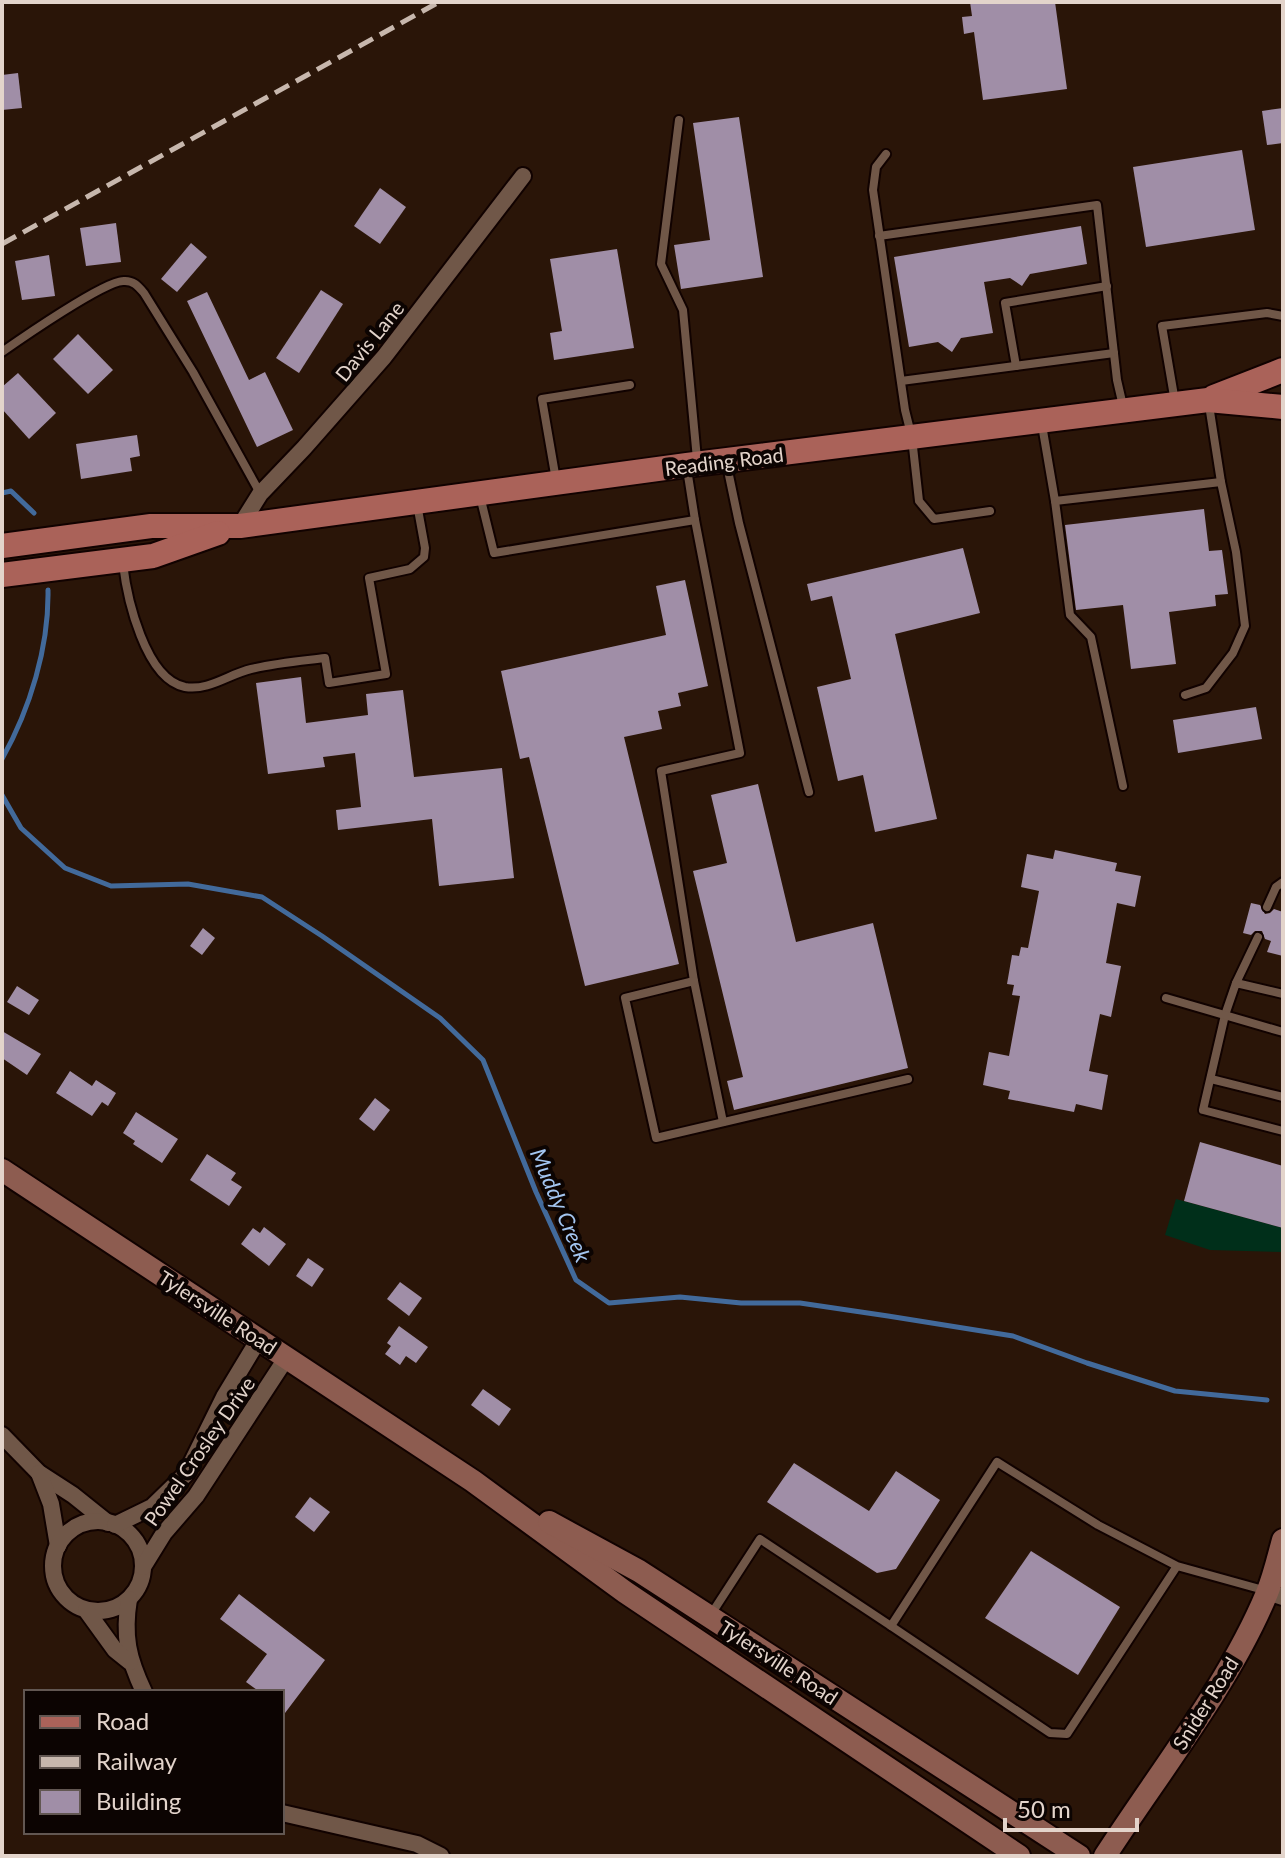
<svg xmlns="http://www.w3.org/2000/svg" width="1285" height="1858" font-family="Lato,sans-serif">
	<style>
		.green { fill: #002f1a }
		.lines { fill: none; stroke-linecap: round; stroke-linejoin: round }
		.stream { stroke: #426a9b; stroke-width: 5 }
		.building { fill: #a08ea7 }
		.lane-casing { stroke: #110200; stroke-width: 12 }
		.street-casing { stroke: #110200; stroke-width: 20 }
		.secondary-casing { stroke: #110200; stroke-width: 26 }
		.primary-casing { stroke: #110200; stroke-width: 28 }
		.lane { stroke: #705748; stroke-width: 8 }
		.street { stroke: #705748; stroke-width: 16 }
		.secondary { stroke: #8d5c50; stroke-width: 22 }
		.primary { stroke: #aa6259; stroke-width: 24 }
		.rail { stroke: #c7b7ad; stroke-width: 5; stroke-dasharray: 16 8; stroke-linecap: butt }
		.labels { text-anchor: middle; dominant-baseline: central; stroke-width: 8; stroke-linejoin: round; paint-order: stroke }
		.street-label { font-size: 20px; fill: #e3d4cb; stroke: #0c0402 }
		.water-label { font-size: 22px; font-style: italic; fill: #a3c5f0; stroke: #0c0402 }
	</style>
	<rect width="100%" height="100%" fill="#2a1508"/>
	<polygon class="green" points="1176,1199 1283,1228 1283,1252 1210,1250 1165,1235"/>
	<g class="lines">
		<g class="stream">
			<polyline points="2,493 11,491 34,513"/>
			<path d="M2 759C30 709 49 647 48 590"/>
			<polyline points="2,795 21,828 65,868 111,886 188,884 262,897 322,936 440,1018 483,1060 536,1192 576,1280 609,1303 680,1297 741,1303 800,1303 888,1316 1013,1336 1087,1363 1175,1391 1267,1400"/>
		</g>
	</g>
	<g class="building">
		<polygon points="970,2 1055,2 1067,89 983,100 974,32 964,34 962,17 972,16"/>
		<polygon points="18,73 22,108 2,110 2,75"/>
		<polygon points="1283,108 1283,143 1267,145 1262,111"/>
		<polygon points="739,117 763,277 681,289 674,245 710,240 693,123"/>
		<polygon points="1242,150 1255,230 1146,247 1133,167"/>
		<polygon points="380,188 406,207 380,244 354,226"/>
		<polygon points="116,223 121,262 86,266 80,228"/>
		<polygon points="1081,226 1087,264 1030,274 1022,286 1010,278 984,282 993,333 961,338 952,352 938,342 909,347 894,257"/>
		<polygon points="191,243 207,257 177,292 161,279"/>
		<polygon points="617,249 634,348 554,360 550,333 562,331 550,259"/>
		<polygon points="49,255 55,296 22,300 15,261"/>
		<polygon points="321,290 343,304 299,373 276,358"/>
		<polygon points="207,292 249,380 265,372 293,430 257,447 187,301"/>
		<polygon points="78,334 113,370 88,394 53,359"/>
		<polygon points="18,373 56,413 29,439 2,409 2,387"/>
		<polygon points="137,435 140,456 130,458 132,471 81,479 76,444"/>
		<polygon points="1204,509 1209,551 1222,550 1228,594 1215,595 1216,606 1169,612 1176,664 1131,669 1123,605 1076,610 1065,525"/>
		<polygon points="963,548 980,613 895,634 937,819 875,832 863,775 838,781 817,687 851,679 832,596 811,601 807,584"/>
		<polygon points="685,580 708,686 678,693 681,706 658,711 662,729 624,737 679,964 585,986 529,757 520,759 501,671 666,635 656,586"/>
		<polygon points="301,677 306,723 368,715 366,694 403,690 414,777 502,768 514,878 439,886 432,819 338,830 336,810 361,807 355,753 323,757 325,767 268,774 256,683"/>
		<polygon points="1256,707 1262,739 1178,753 1173,720"/>
		<polygon points="758,784 796,942 873,923 908,1068 734,1110 727,1081 743,1077 693,871 727,863 711,795"/>
		<polygon points="1055,850 1117,863 1115,871 1141,876 1135,907 1117,903 1106,963 1121,966 1111,1017 1100,1014 1089,1071 1108,1075 1102,1110 1076,1104 1074,1112 1008,1099 1010,1091 983,1085 989,1052 1009,1056 1020,996 1012,995 1014,985 1007,984 1012,955 1019,956 1021,947 1028,948 1039,891 1021,887 1027,854 1053,859"/>
		<polygon points="1251,903 1260,905 1265,914 1270,913 1274,909 1283,912 1283,956 1267,952 1271,941 1265,939 1262,931 1255,931 1251,935 1243,933"/>
		<polygon points="203,928 215,938 202,955 190,946"/>
		<polygon points="17,986 39,1000 29,1015 7,1002"/>
		<polygon points="2,1031 41,1054 27,1075 2,1058"/>
		<polygon points="70,1071 92,1086 96,1080 116,1093 108,1106 102,1102 92,1116 56,1093"/>
		<polygon points="375,1098 390,1110 374,1131 359,1119"/>
		<polygon points="136,1112 178,1139 162,1163 133,1144 135,1141 123,1133"/>
		<polygon points="1200,1142 1283,1166 1283,1228 1184,1201"/>
		<polygon points="207,1154 236,1173 231,1180 242,1187 229,1206 190,1180"/>
		<polygon points="264,1227 286,1244 269,1266 241,1244 253,1228 260,1233"/>
		<polygon points="308,1258 324,1269 312,1287 296,1276"/>
		<polygon points="400,1282 422,1298 409,1316 387,1299"/>
		<polygon points="399,1326 428,1347 416,1363 406,1356 400,1365 385,1354 391,1346 387,1343"/>
		<polygon points="483,1389 511,1409 499,1426 471,1405"/>
		<polygon points="794,1463 869,1511 896,1471 940,1500 896,1569 877,1573 767,1502"/>
		<polygon points="310,1497 330,1512 314,1532 295,1517"/>
		<polygon points="1031,1551 1120,1607 1078,1675 985,1618"/>
		<polygon points="239,1594 325,1660 282,1717 282,1692 260,1692 246,1682 267,1654 220,1619"/>
	</g>
	<g class="lines">
		<defs>
			<g id="lane">
				<polyline points="679,120 661,264 683,310 697,459"/>
				<polyline points="886,154 876,167 873,190 905,410 912,438 919,501 934,519 990,511"/>
				<polyline points="879,236 1097,205 1117,380 1123,406"/>
				<path d="M2 352C22 338 103 282 123 281 133 280 138 286 144 293L193 372 260 493"/>
				<polyline points="1016,366 1005,303 1107,286"/>
				<polyline points="901,381 1114,353"/>
				<polyline points="1175,402 1162,326 1267,313 1283,316"/>
				<polyline points="1042,425 1055,501 1221,482 1209,405"/>
				<polyline points="726,461 739,523 809,792"/>
				<polyline points="556,480 542,399 630,385"/>
				<polyline points="480,496 494,553 695,520 687,469"/>
				<polyline points="1055,501 1070,615 1091,637 1123,786"/>
				<polyline points="695,520 740,753 661,771 694,981 723,1122"/>
				<path d="M123 564C127 598 145 679 185 687 209 691 229 674 251 669 275 663 300 661 325 658L329 683 386 674 369 578 410 569 424 557 425 548 417 504"/>
				<polyline points="1185,695 1206,688 1233,653 1245,626 1236,552 1221,482"/>
				<polyline points="1267,907 1276,887 1283,882"/>
				<polyline points="694,981 625,998 656,1138 908,1079"/>
				<polyline points="1236,983 1258,937"/>
				<polyline points="1283,994 1236,983 1225,1015 1203,1110 1283,1131"/>
				<polyline points="1166,998 1283,1032"/>
				<polyline points="1211,1079 1283,1097"/>
				<polyline points="1177,1566 1067,1734 1050,1733 891,1626 997,1462 1098,1525 1177,1566 1267,1591"/>
				<polyline points="710,1616 760,1539 891,1626"/>
			</g>
			<g id="street">
				<polyline points="240,526 260,494 304,448 384,357 523,176"/>
				<polyline points="2,1435 39,1473 73,1495 108,1523"/>
				<polyline points="39,1473 51,1504 58,1546"/>
				<circle cx="98" cy="1566" r="45"/>
				<polyline points="115,1525 152,1507 186,1474 224,1397 259,1339"/>
				<polyline points="143,1567 164,1533 196,1496 287,1357"/>
				<polyline points="1267,1592 1283,1597"/>
				<path d="M129 1599C123 1636 128 1658 144 1692"/>
				<polyline points="86,1610 115,1650 130,1662"/>
				<polyline points="282,1813 417,1844 441,1856"/>
			</g>
			<g id="secondary">
				<polyline points="2,1170 473,1481 625,1592 1019,1856"/>
				<polyline points="549,1522 639,1571 1079,1856"/>
				<path d="M1105 1856C1158 1774 1230 1683 1267 1593 1274 1576 1278 1558 1283 1540"/>
			</g>
			<g id="primary">
				<polyline points="1214,397 1283,370"/>
				<polyline points="2,546 151,526 240,526 687,465 1208,400 1283,407"/>
				<polyline points="2,575 153,556 218,533"/>
			</g>
		</defs>
		<use href="#lane" class="lane-casing"/>
		<use href="#street" class="street-casing"/>
		<use href="#secondary" class="secondary-casing"/>
		<use href="#primary" class="primary-casing"/>
		<use href="#lane" class="lane"/>
		<use href="#street" class="street"/>
		<use href="#secondary" class="secondary"/>
		<use href="#primary" class="primary"/>
		<polyline class="rail" points="2,244 439,2"/>
	</g>
	<g class="labels">
		<g class="street-label">
			<text transform="translate(369 341) rotate(-51)">Davis Lane</text>
			<text transform="translate(724 461) rotate(-7)">Reading Road</text>
			<text transform="translate(218 1312) rotate(33)">Tylersville Road</text>
			<text transform="translate(199 1451) rotate(-55)">Powel Crosley Drive</text>
			<text transform="translate(779 1662) rotate(33)">Tylersville Road</text>
			<text transform="translate(1205 1703) rotate(-58)">Snider Road</text>
		</g>
		<g class="water-label">
			<text transform="translate(561 1205) rotate(67)">Muddy Creek</text>
		</g>
	</g>
	<rect width="1285" height="1858" fill="none" stroke="#e3d4cb" stroke-width="8"/>
	<rect x="24" y="1690" width="260" height="144" fill="#0c0402" stroke="#625752" stroke-width="2"/>
	<rect x="40" y="1716" width="40" height="12" fill="#aa6259" stroke="#625752" stroke-width="2"/>
	<text x="96" y="1730" font-size="24" fill="#e3d4cb">Road</text>
	<rect x="40" y="1756" width="40" height="12" fill="#c7b7ad" stroke="#625752" stroke-width="2"/>
	<text x="96" y="1770" font-size="24" fill="#e3d4cb">Railway</text>
	<rect x="40" y="1790" width="40" height="24" fill="#a08ea7" stroke="#625752" stroke-width="2"/>
	<text x="96" y="1810" font-size="24" fill="#e3d4cb">Building</text>
	<path d="M1005 1818v12h132v-12" fill="none" stroke="#e3d4cb" stroke-width="4"/>
	<text x="1017" y="1818" font-size="24" fill="#e3d4cb" stroke="#0c0402" stroke-width="6" paint-order="stroke">50 m</text>
</svg>
